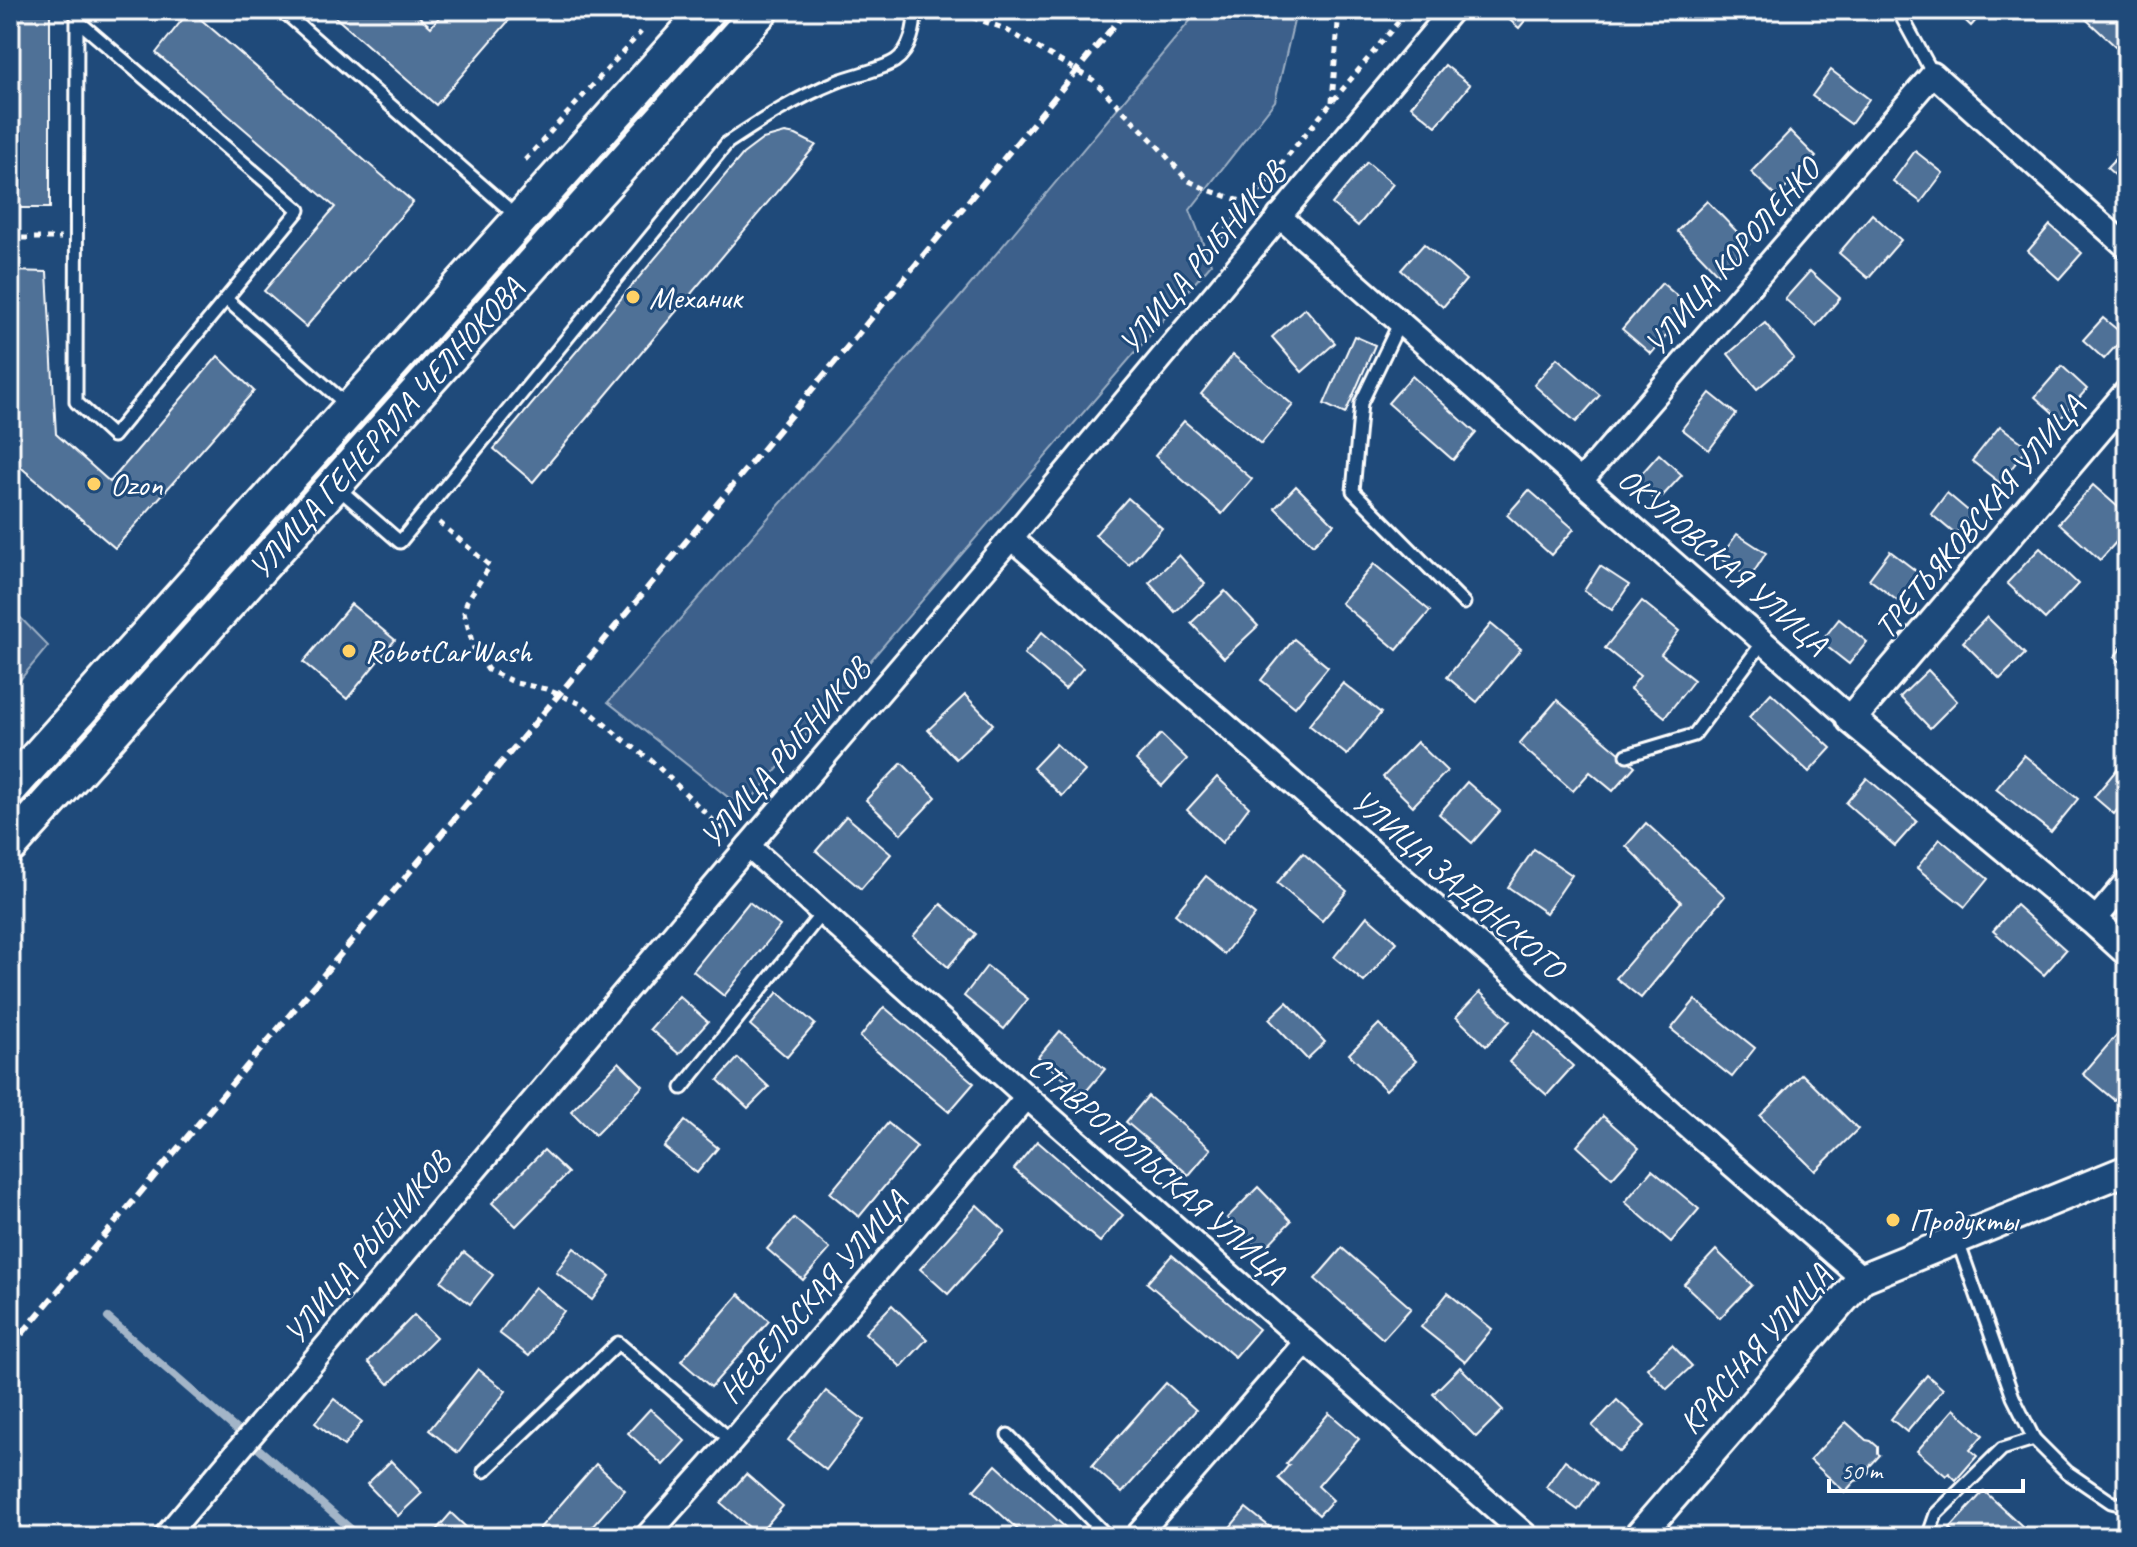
<svg xmlns="http://www.w3.org/2000/svg" width="2137" height="1547" font-family="Caveat,sans-serif">
	<style>
		.green { fill: #3c618b; stroke: #9eb0c5; stroke-width: 2 }
		.lines { fill: none; stroke-linecap: round; stroke-linejoin: round }
		.stream { stroke: #a3b5c8; stroke-width: 8 }
		.building { fill: #507197; stroke: #fff; stroke-width: 2 }
		.service-casing { stroke: #fff; stroke-width: 17 }
		.minor-casing { stroke: #fff; stroke-width: 28 }
		.tertiary-casing { stroke: #fff; stroke-width: 34 }
		.primary-casing { stroke: #fff; stroke-width: 40 }
		.path { stroke: #fff; stroke-width: 5; stroke-dasharray: 6 6; stroke-linecap: butt }
		.service { stroke: #1f4a7a; stroke-width: 11 }
		.minor { stroke: #1f4a7a; stroke-width: 22 }
		.tertiary { stroke: #1f4a7a; stroke-width: 28 }
		.primary { stroke: #1f4a7a; stroke-width: 34 }
		.rail { stroke: #fff; stroke-width: 6; stroke-dasharray: 12 6; stroke-linecap: butt }
		.poi-dot { fill: #ffd166; stroke: #1f4a7a; stroke-width: 3 }
		.labels { text-anchor: middle; dominant-baseline: central; stroke-width: 6; stroke-linejoin: round; paint-order: stroke }
		.street-label { font-size: 32px; fill: #fff; stroke: #1f4a7a }
		.poi-label { font-size: 32px; fill: #fff; stroke: #1f4a7a; text-anchor: start }
	</style>
	<rect width="100%" height="100%" fill="#1f4a7a"/>
	<filter id="ink" filterUnits="userSpaceOnUse"><feTurbulence type="fractalNoise" baseFrequency=".0125" numOctaves="2"/><feDisplacementMap in="SourceGraphic" scale="16" xChannelSelector="R" yChannelSelector="G"/><feConvolveMatrix kernelMatrix="1 2 1 2 8 2 1 2 1" color-interpolation-filters="sRGB"/></filter>
	<g filter="url(#ink)">
		<g class="green">
			<polygon points="1199,10 1291,10 1294,21 1275,101 1190,210 1211,264 743,809 608,702 961,296"/>
			<polygon points="10,607 48,646 10,692"/>
		</g>
		<g class="lines">
			<polyline class="stream" points="108,1318 360,1537"/>
		</g>
		<g class="building">
			<rect x="10" y="10" width="40" height="198"/>
			<polygon points="190,10 413,202 306,327 264,291 335,207 156,53"/>
			<polygon points="327,10 412,10 431,27 445,10 518,10 436,105"/>
			<polygon points="1498,10 1534,10 1519,28"/>
			<polygon points="1954,10 1985,10 1971,26"/>
			<polygon points="2076,10 2127,10 2127,57"/>
			<polygon points="1445,65 1470,85 1436,126 1411,106"/>
			<polygon points="1831,70 1869,99 1851,124 1812,96"/>
			<polygon points="1790,131 1816,157 1777,197 1751,172"/>
			<polygon points="785,133 796,135 816,145 533,482 494,449 743,154 763,139"/>
			<polygon points="2127,147 2127,186 2107,168"/>
			<polygon points="1915,151 1943,173 1921,202 1893,181"/>
			<polygon points="1367,162 1393,184 1358,226 1332,204"/>
			<polygon points="1707,201 1749,244 1718,274 1677,231"/>
			<polygon points="1872,214 1901,240 1868,278 1839,253"/>
			<polygon points="2050,225 2082,253 2059,279 2028,251"/>
			<polygon points="1424,244 1466,280 1443,307 1401,270"/>
			<polygon points="10,271 47,272 56,434 110,482 218,356 254,391 115,548 10,458"/>
			<polygon points="1810,271 1840,298 1816,326 1785,299"/>
			<polygon points="1662,283 1690,307 1651,354 1622,329"/>
			<polygon points="1305,308 1335,343 1302,372 1272,337"/>
			<polygon points="2103,318 2125,336 2104,359 2083,340"/>
			<polygon points="1765,323 1794,358 1757,389 1728,354"/>
			<polygon points="1354,336 1375,345 1345,414 1324,404"/>
			<polygon points="1233,355 1293,405 1261,444 1201,394"/>
			<polygon points="1557,358 1600,395 1576,422 1534,385"/>
			<polygon points="2062,366 2087,389 2060,419 2035,397"/>
			<polygon points="1412,376 1476,433 1453,460 1388,403"/>
			<polygon points="1710,393 1736,414 1709,450 1682,429"/>
			<polygon points="1184,421 1252,479 1222,514 1155,456"/>
			<polygon points="2000,426 2028,447 2000,483 1972,461"/>
			<polygon points="1659,454 1682,475 1657,502 1635,481"/>
			<polygon points="2093,485 2127,515 2127,530 2100,560 2059,523"/>
			<polygon points="1296,486 1334,524 1313,545 1275,508"/>
			<polygon points="1529,490 1574,529 1551,555 1507,515"/>
			<polygon points="1947,493 1972,514 1955,534 1931,514"/>
			<polygon points="1128,498 1162,528 1129,565 1095,535"/>
			<polygon points="1737,534 1766,553 1750,578 1720,558"/>
			<polygon points="2040,548 2078,584 2045,619 2007,583"/>
			<polygon points="1890,551 1920,574 1899,602 1869,579"/>
			<polygon points="1179,555 1205,584 1175,612 1149,583"/>
			<polygon points="1374,564 1430,611 1397,650 1341,603"/>
			<polygon points="1600,566 1629,585 1612,610 1584,591"/>
			<polygon points="1225,591 1258,626 1224,658 1191,623"/>
			<polygon points="1642,601 1679,631 1661,654 1694,680 1665,717 1630,689 1640,676 1605,648"/>
			<polygon points="351,604 395,640 347,699 303,662"/>
			<polygon points="1987,617 2025,654 2000,679 1963,642"/>
			<polygon points="1839,619 1867,642 1849,664 1821,642"/>
			<polygon points="1491,624 1521,649 1477,702 1447,677"/>
			<polygon points="1042,632 1083,668 1065,689 1024,654"/>
			<polygon points="1294,639 1328,667 1295,707 1261,680"/>
			<polygon points="2127,641 2127,667 2114,657"/>
			<polygon points="1928,670 1957,701 1930,728 1900,697"/>
			<polygon points="1343,683 1381,713 1347,755 1309,725"/>
			<polygon points="1771,693 1831,748 1809,772 1749,717"/>
			<polygon points="965,695 993,724 956,759 928,730"/>
			<polygon points="1557,700 1635,766 1613,791 1590,772 1573,791 1519,744"/>
			<polygon points="1161,734 1187,759 1162,786 1136,760"/>
			<polygon points="1417,742 1447,771 1413,806 1383,777"/>
			<polygon points="1056,744 1085,771 1062,796 1033,768"/>
			<polygon points="2024,755 2078,799 2051,832 1996,789"/>
			<polygon points="2127,757 2127,798 2114,814 2094,797"/>
			<polygon points="902,763 936,797 901,834 866,800"/>
			<polygon points="1217,777 1249,807 1222,843 1187,810"/>
			<polygon points="1867,778 1917,821 1895,846 1846,803"/>
			<polygon points="1467,782 1500,811 1472,843 1439,814"/>
			<polygon points="846,816 891,854 861,889 816,851"/>
			<polygon points="1646,823 1725,896 1641,998 1616,978 1681,902 1626,846"/>
			<polygon points="1940,839 1988,879 1965,907 1917,868"/>
			<polygon points="1534,849 1572,875 1546,913 1508,887"/>
			<polygon points="1303,853 1347,891 1322,921 1277,883"/>
			<polygon points="1206,876 1255,915 1224,954 1175,914"/>
			<polygon points="749,902 780,926 724,996 693,971"/>
			<polygon points="941,904 976,934 948,967 913,936"/>
			<polygon points="2016,905 2066,950 2044,975 1993,931"/>
			<polygon points="1367,916 1397,942 1364,982 1334,957"/>
			<polygon points="987,966 1028,999 1004,1029 964,996"/>
			<polygon points="778,992 815,1024 787,1057 750,1025"/>
			<polygon points="1480,992 1510,1021 1486,1046 1456,1017"/>
			<polygon points="679,996 708,1022 679,1054 650,1029"/>
			<polygon points="1695,1000 1755,1048 1732,1077 1671,1029"/>
			<polygon points="1287,1002 1325,1042 1307,1059 1269,1019"/>
			<polygon points="884,1007 974,1083 949,1112 860,1037"/>
			<polygon points="1379,1024 1416,1061 1386,1090 1349,1054"/>
			<polygon points="1060,1031 1105,1069 1083,1095 1038,1057"/>
			<polygon points="1535,1032 1573,1066 1547,1095 1509,1062"/>
			<polygon points="2119,1032 2127,1038 2127,1085 2114,1100 2083,1074"/>
			<polygon points="738,1058 769,1087 748,1108 718,1080"/>
			<polygon points="619,1062 643,1086 595,1135 571,1111"/>
			<polygon points="1802,1074 1858,1129 1815,1171 1760,1116"/>
			<polygon points="1148,1096 1211,1149 1189,1175 1126,1122"/>
			<polygon points="1603,1116 1639,1148 1612,1178 1577,1146"/>
			<polygon points="685,1121 718,1148 697,1173 664,1147"/>
			<polygon points="888,1123 917,1147 859,1217 830,1193"/>
			<polygon points="1037,1141 1123,1215 1100,1242 1014,1169"/>
			<polygon points="544,1150 568,1173 516,1226 492,1203"/>
			<polygon points="1652,1170 1699,1209 1671,1242 1625,1202"/>
			<polygon points="1258,1187 1291,1221 1261,1252 1227,1218"/>
			<polygon points="977,1205 1005,1231 948,1294 920,1269"/>
			<polygon points="794,1218 830,1249 803,1280 767,1249"/>
			<polygon points="574,1248 610,1276 592,1300 556,1272"/>
			<polygon points="1342,1248 1411,1308 1383,1339 1315,1279"/>
			<polygon points="1716,1250 1752,1285 1720,1318 1684,1284"/>
			<polygon points="464,1252 493,1275 470,1304 441,1281"/>
			<polygon points="1172,1255 1259,1329 1235,1357 1147,1283"/>
			<polygon points="535,1287 564,1311 529,1356 499,1333"/>
			<polygon points="1448,1293 1492,1329 1465,1362 1421,1327"/>
			<polygon points="739,1294 769,1321 711,1387 681,1361"/>
			<polygon points="892,1305 927,1339 901,1367 865,1333"/>
			<polygon points="414,1315 436,1337 389,1384 368,1362"/>
			<polygon points="1672,1345 1692,1366 1667,1389 1647,1368"/>
			<polygon points="1460,1367 1503,1410 1476,1437 1433,1394"/>
			<polygon points="478,1369 506,1391 458,1453 429,1430"/>
			<polygon points="1927,1375 1943,1389 1907,1432 1891,1419"/>
			<polygon points="1166,1383 1196,1410 1122,1493 1092,1466"/>
			<polygon points="826,1391 864,1420 826,1470 788,1440"/>
			<polygon points="334,1399 362,1422 344,1446 315,1423"/>
			<polygon points="1617,1400 1645,1426 1620,1452 1592,1426"/>
			<polygon points="650,1409 685,1441 663,1465 628,1433"/>
			<polygon points="1954,1409 1983,1435 1970,1450 1977,1456 1956,1480 1949,1473 1946,1476 1917,1451"/>
			<polygon points="1329,1413 1359,1439 1318,1486 1333,1500 1319,1515 1278,1478 1289,1465 1286,1464"/>
			<polygon points="1846,1422 1866,1440 1871,1441 1878,1447 1878,1454 1880,1455 1869,1467 1869,1472 1862,1479 1855,1481 1845,1492 1810,1460"/>
			<polygon points="1565,1460 1597,1483 1578,1510 1546,1487"/>
			<polygon points="391,1461 422,1493 398,1516 367,1484"/>
			<polygon points="596,1464 625,1490 583,1537 548,1537 539,1529"/>
			<polygon points="996,1465 1018,1485 1076,1537 1026,1537 974,1490"/>
			<polygon points="746,1474 783,1506 758,1535 721,1503"/>
			<polygon points="1984,1491 2034,1537 1960,1537 1950,1528"/>
			<polygon points="1246,1508 1276,1532 1272,1537 1222,1537"/>
			<polygon points="451,1513 468,1529 477,1537 430,1537"/>
		</g>
		<g class="lines">
			<defs>
				<g id="service">
					<polyline points="282,10 519,218"/>
					<polyline points="1898,10 1933,74"/>
					<polyline points="77,20 299,210 113,436 76,402 77,10"/>
					<polyline points="226,299 347,405"/>
					<polyline points="1400,322 1361,403 1353,491 1464,603"/>
					<path d="M338 488 400 542 727 143C763 119 796 98 836 82 853 75 881 70 895 61 911 50 915 27 915 10"/>
					<polyline points="1627,755 1694,735 1763,642"/>
					<polyline points="682,1088 822,913"/>
					<polyline points="1957,1239 2013,1397 2034,1439 2067,1472 2111,1502 2127,1506"/>
					<polyline points="1008,1435 1108,1537"/>
					<polyline points="484,1471 618,1343 732,1441"/>
					<polyline points="1928,1537 1936,1514 2002,1449 2034,1439"/>
				</g>
				<g id="minor">
					<polyline points="1279,216 1851,719"/>
					<polyline points="1580,482 1933,74 2127,247"/>
					<polyline points="1011,538 1862,1278"/>
					<polyline points="748,846 1027,1097 1528,1537"/>
					<polyline points="2094,921 2127,882"/>
					<polyline points="165,1537 748,846 1011,538 1452,10"/>
					<polyline points="646,1537 732,1441 1027,1097"/>
					<polyline points="1136,1537 1306,1342"/>
				</g>
				<g id="tertiary">
					<polyline points="2127,395 1851,719 2094,921 2127,951"/>
					<polyline points="1638,1537 1862,1278 2127,1170"/>
				</g>
				<g id="primary">
					<polyline points="10,788 708,10"/>
					<path id="s1" d="M10 846 761 10"/>
				</g>
			</defs>
			<use href="#service" class="service-casing"/>
			<use href="#minor" class="minor-casing"/>
			<use href="#tertiary" class="tertiary-casing"/>
			<use href="#primary" class="primary-casing"/>
			<g class="path">
				<polyline points="937,10 965,15 1003,28 1093,80 1155,143 1187,180 1208,190 1259,207"/>
				<polyline points="1391,10 1400,19"/>
				<polyline points="1332,102 1339,10"/>
				<polyline points="525,160 641,32"/>
				<polyline points="10,238 61,238"/>
				<polyline points="1219,239 1408,10"/>
				<polyline points="439,522 490,566 467,601 464,612 474,649 488,670 516,683 546,689 581,704 621,738 652,761 718,825 730,833"/>
			</g>
			<use href="#service" class="service"/>
			<use href="#minor" class="minor"/>
			<use href="#tertiary" class="tertiary"/>
			<use href="#primary" class="primary"/>
			<polyline class="rail" points="10,1348 576,674 1127,10"/>
		</g>
	</g>
	<g class="poi-dot">
		<circle cx="633" cy="297" r="8"/>
		<circle cx="94" cy="484" r="8"/>
		<circle cx="349" cy="651" r="8"/>
		<circle cx="1893" cy="1220" r="8"/>
	</g>
	<g class="labels">
		<g class="street-label">
			<text transform="translate(1732 257) rotate(-49)">УЛИЦА КОРОЛЕНКО</text>
			<text transform="translate(1202 258) rotate(-50)">УЛИЦА РЫБНИКОВ</text>
			<text stroke="none"><textPath href="#s1" startOffset="562">УЛИЦА ГЕНЕРАЛА ЧЕЛНОКОВА</textPath></text>
			<text transform="translate(1979 517) rotate(-50)">ТРЕТЬЯКОВСКАЯ УЛИЦА</text>
			<text transform="translate(1723 561) rotate(41)">ОКУЛОВСКАЯ УЛИЦА</text>
			<text transform="translate(785 753) rotate(-49)">УЛИЦА РЫБНИКОВ</text>
			<text transform="translate(1458 884) rotate(41)">УЛИЦА ЗАДОНСКОГО</text>
			<text transform="translate(1157 1169) rotate(41)">СТАВРОПОЛЬСКАЯ УЛИЦА</text>
			<text transform="translate(367 1248) rotate(-50)">УЛИЦА РЫБНИКОВ</text>
			<text transform="translate(813 1297) rotate(-49)">НЕВЕЛЬСКАЯ УЛИЦА</text>
			<text transform="translate(1755 1349) rotate(-49)">КРАСНАЯ УЛИЦА</text>
		</g>
		<g class="poi-label">
			<text x="649" y="297">Механик</text>
			<text x="110" y="484">Ozon</text>
			<text x="365" y="651">RobotCarWash</text>
			<text x="1909" y="1220">Продукты</text>
		</g>
	</g>
	<rect width="2137" height="1547" fill="none" stroke="#1f4a7a" stroke-width="40"/>
	<rect x="20" y="20" width="2097" height="1507" fill="none" stroke="#fff" stroke-width="3" filter="url(#ink)"/>
	<path d="M1829 1479v12h194v-12" fill="none" stroke="#ffffff" stroke-width="4"/>
	<text x="1841" y="1479" font-size="24" fill="#ffffff" stroke="#1f4a7a" stroke-width="6" paint-order="stroke">50 m</text>
</svg>
